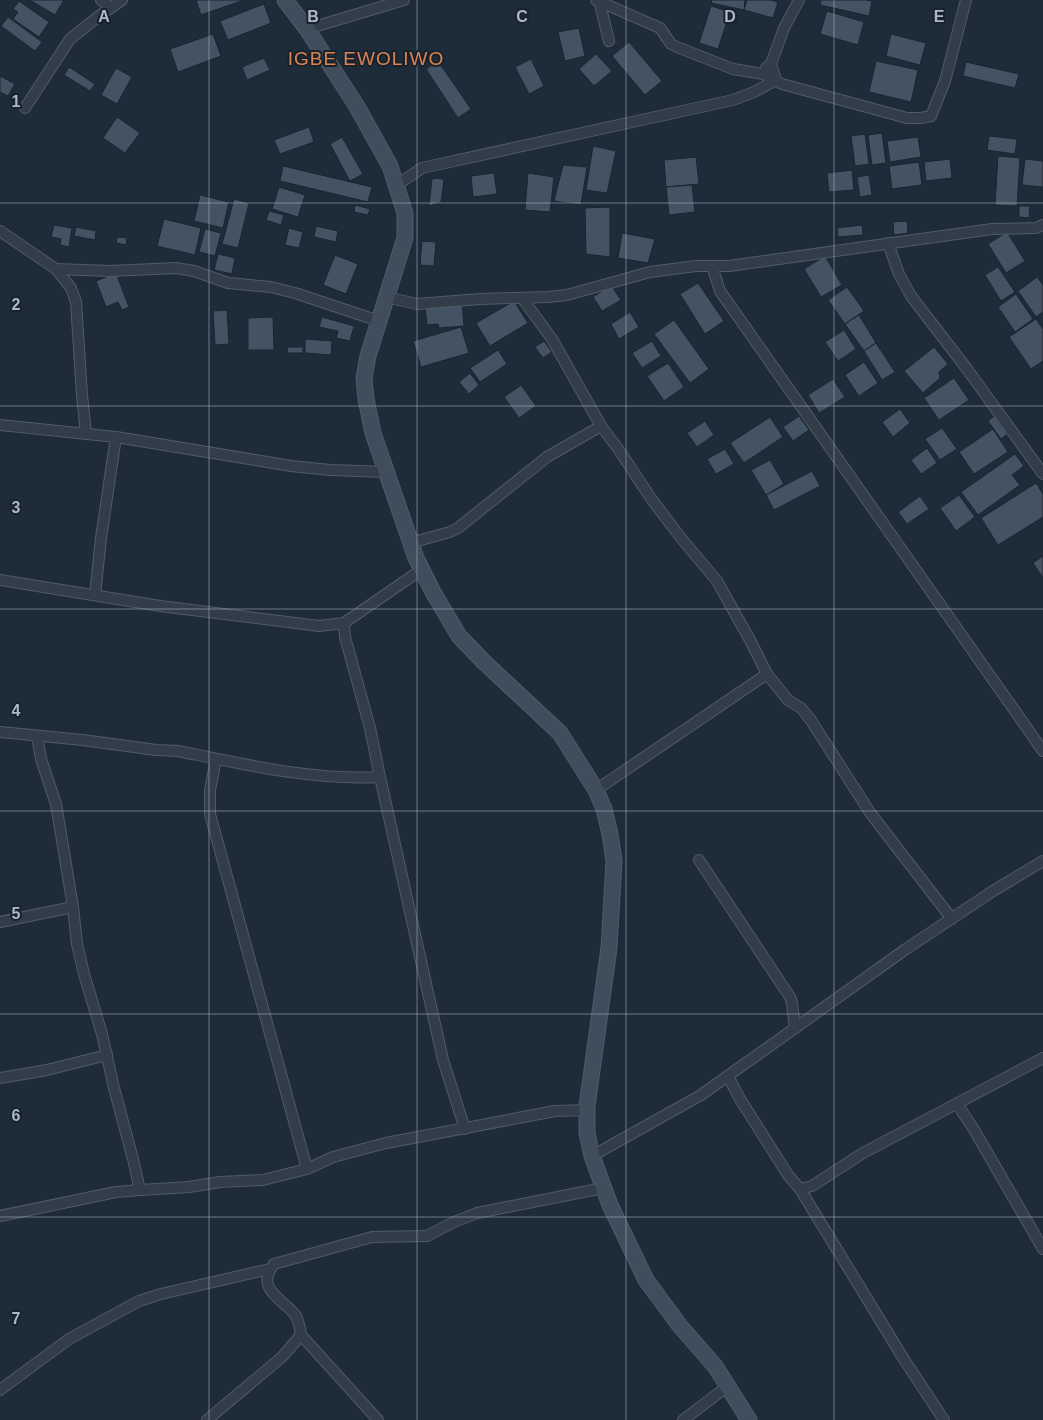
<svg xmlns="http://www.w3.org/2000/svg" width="1043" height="1420" font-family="Helvetica,sans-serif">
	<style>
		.building { fill: #445363; stroke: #1a2430 }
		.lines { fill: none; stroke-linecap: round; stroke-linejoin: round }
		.street-casing { stroke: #505b67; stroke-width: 12 }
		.secondary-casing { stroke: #505b67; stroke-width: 17 }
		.street { stroke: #323d49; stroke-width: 10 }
		.secondary { stroke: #404d5d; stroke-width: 15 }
		.grid { fill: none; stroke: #acb8c6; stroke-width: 1; stroke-opacity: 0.55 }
		.labels { text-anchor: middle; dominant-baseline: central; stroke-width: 4; stroke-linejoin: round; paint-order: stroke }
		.quarter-label { font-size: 19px; letter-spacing: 1px; fill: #db8352; stroke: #18222d }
		.grid-label { font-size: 16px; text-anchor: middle; font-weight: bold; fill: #acb8c6; stroke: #18222d; stroke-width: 4; stroke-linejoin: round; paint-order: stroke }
	</style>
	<rect width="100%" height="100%" fill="#1e2c39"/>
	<g class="building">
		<polygon points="30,0 64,0 55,15"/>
		<polygon points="196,0 244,0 201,15"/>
		<polygon points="712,0 745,0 744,10 711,3"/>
		<polygon points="747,0 771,0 778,2 773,18 744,10"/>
		<polygon points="821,0 866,0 872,1 869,16 820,5"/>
		<polygon points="19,1 49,22 39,37 13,19 18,12 13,9"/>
		<polygon points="264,4 271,23 228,40 220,21"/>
		<polygon points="711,6 730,12 718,49 699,43"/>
		<polygon points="827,11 864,22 858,45 820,34"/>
		<polygon points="8,17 42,42 35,51 1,26"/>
		<polygon points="579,28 585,56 565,61 558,32"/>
		<polygon points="213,34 221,56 178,72 170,49"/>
		<polygon points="891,34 926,43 920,65 886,56"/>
		<polygon points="629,42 662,81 645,95 612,56"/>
		<polygon points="596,54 612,71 594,86 579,69"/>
		<polygon points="264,58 270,70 247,80 242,67"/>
		<polygon points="531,59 544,86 529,94 515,67"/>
		<polygon points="438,61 471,109 458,118 426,69"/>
		<polygon points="876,61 918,70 911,102 869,92"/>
		<polygon points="966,62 1019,74 1015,88 963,76"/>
		<polygon points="69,67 95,84 90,91 64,75"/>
		<polygon points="116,68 132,77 117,104 101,95"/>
		<polygon points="0,76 15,84 8,96 0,92"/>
		<polygon points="117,117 140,133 125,153 103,138"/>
		<polygon points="309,127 314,142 280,154 274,140"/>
		<polygon points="882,133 886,163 872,165 868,135"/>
		<polygon points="865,134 869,164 855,166 851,136"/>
		<polygon points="989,136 1017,139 1015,154 987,150"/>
		<polygon points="342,137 363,174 350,181 330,144"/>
		<polygon points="918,137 921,157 890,162 887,141"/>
		<polygon points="593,146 616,151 607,193 586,190"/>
		<polygon points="998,156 1020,158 1017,206 995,205"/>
		<polygon points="696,157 699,184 666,187 664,160"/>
		<polygon points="950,159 952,178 926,181 924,162"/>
		<polygon points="1025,159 1043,161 1043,187 1022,185"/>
		<polygon points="919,162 922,185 892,189 889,166"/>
		<polygon points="563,165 587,167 581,205 554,201"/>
		<polygon points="283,166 372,187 368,202 280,181"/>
		<polygon points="852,170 854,190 829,192 827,173"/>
		<polygon points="494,173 497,194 473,197 471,176"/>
		<polygon points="528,173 554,177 550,212 525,210"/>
		<polygon points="869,175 872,195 860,197 857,177"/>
		<polygon points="439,178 444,180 441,202 429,206 432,179"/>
		<polygon points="692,185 695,212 669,215 666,187"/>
		<polygon points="279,187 305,195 298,217 272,209"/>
		<polygon points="200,195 229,202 223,228 194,221"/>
		<polygon points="234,199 249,203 238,248 222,244"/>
		<polygon points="355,205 370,209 368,215 354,212"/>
		<polygon points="1019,206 1030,206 1029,218 1019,217"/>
		<polygon points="610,207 610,257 586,254 585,208"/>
		<polygon points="269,211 284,215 281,225 266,220"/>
		<polygon points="164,219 201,228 195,255 157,246"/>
		<polygon points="907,221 908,233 894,235 893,222"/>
		<polygon points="54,225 72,228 69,247 60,245 61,239 51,237"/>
		<polygon points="862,225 863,235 838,237 837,228"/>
		<polygon points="316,226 338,231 336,242 314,237"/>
		<polygon points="76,227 96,231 95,240 74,236"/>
		<polygon points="289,228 303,232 299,248 285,245"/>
		<polygon points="205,229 221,233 215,256 199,252"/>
		<polygon points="1007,232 1025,261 1006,273 988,244"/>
		<polygon points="622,233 655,239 648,263 618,258"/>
		<polygon points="117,237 127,238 126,245 116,243"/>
		<polygon points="422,241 436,242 434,266 420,265"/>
		<polygon points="218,254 235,258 232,274 214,270"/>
		<polygon points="335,255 358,264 346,294 323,285"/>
		<polygon points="825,256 842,285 821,297 804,269"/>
		<polygon points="998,267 1015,292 1001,301 985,275"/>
		<polygon points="116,273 129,307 122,310 118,302 106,307 96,281"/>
		<polygon points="1037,277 1043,285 1043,312 1036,317 1018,291"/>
		<polygon points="698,283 724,321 705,334 680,294"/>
		<polygon points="611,285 621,300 602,311 593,297"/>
		<polygon points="847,287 864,311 845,324 828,300"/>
		<polygon points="1016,294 1033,319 1015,332 998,307"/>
		<polygon points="514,301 528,323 490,346 476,323"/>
		<polygon points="462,302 464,326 439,328 438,324 427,325 425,306"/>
		<polygon points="227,310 229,344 215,345 213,311"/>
		<polygon points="630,312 639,327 619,339 611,324"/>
		<polygon points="859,315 876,343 864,351 845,324"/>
		<polygon points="273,317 274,350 248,350 248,318"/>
		<polygon points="322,317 354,326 350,341 336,338 338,331 319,327"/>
		<polygon points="1036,319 1043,329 1043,361 1031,369 1009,337"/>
		<polygon points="674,320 709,369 690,383 654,334"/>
		<polygon points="461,327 469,353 421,367 413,341"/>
		<polygon points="844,330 856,349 838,361 825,342"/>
		<polygon points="305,339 332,341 331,355 305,353"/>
		<polygon points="544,341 552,352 543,358 535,347"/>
		<polygon points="652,341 661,356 642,368 632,353"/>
		<polygon points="876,343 895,372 882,380 864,351"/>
		<polygon points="288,347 303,347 303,353 287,353"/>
		<polygon points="934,347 948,364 939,372 940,378 923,393 904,371"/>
		<polygon points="498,350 507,364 480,382 470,368"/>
		<polygon points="864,362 878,383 859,396 845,375"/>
		<polygon points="668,363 684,387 664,401 647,376"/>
		<polygon points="470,373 479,385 469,394 459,382"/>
		<polygon points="954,378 969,400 939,420 924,398"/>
		<polygon points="833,379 845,397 819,413 808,395"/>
		<polygon points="521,385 536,406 519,418 504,397"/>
		<polygon points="900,409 910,423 893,437 882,422"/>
		<polygon points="799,416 809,430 793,441 783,427"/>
		<polygon points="994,416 1007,434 1001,439 988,421"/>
		<polygon points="770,417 783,437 744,463 730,443"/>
		<polygon points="705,421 714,435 697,447 687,433"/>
		<polygon points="942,428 957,449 940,460 925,439"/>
		<polygon points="993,429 1008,452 974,474 959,452"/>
		<polygon points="927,448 937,463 921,474 911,460"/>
		<polygon points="725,449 734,464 716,474 707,459"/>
		<polygon points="1015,454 1024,466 1012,475 1020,485 978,515 961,492"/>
		<polygon points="770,460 784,484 766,495 751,470"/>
		<polygon points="812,471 820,486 774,510 766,495"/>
		<polygon points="1036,483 1043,494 1043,517 998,545 981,518"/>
		<polygon points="959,495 975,517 956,531 940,508"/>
		<polygon points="920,496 929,509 907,524 898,512"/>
		<polygon points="1043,556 1043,578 1033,563"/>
	</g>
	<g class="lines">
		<defs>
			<g id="street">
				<polyline points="101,0 111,7"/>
				<polyline points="596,0 660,28 671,44 677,47 733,69 763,74 782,84 907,118 921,118 931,116 945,81 966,0"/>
				<polyline points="599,0 609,41"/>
				<polyline points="307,29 404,0"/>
				<polyline points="766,68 771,64 784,28 799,0"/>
				<polyline points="25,108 70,39 99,16 122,0"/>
				<polyline points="397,185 422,168 733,100 754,92 776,80 771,64"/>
				<polyline points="0,231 56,269 110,271 176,268 194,271 228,283 271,287 295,293 379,321"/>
				<polyline points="888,243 899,274 911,296 967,369 1043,474"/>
				<polyline points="712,266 720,291 1043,751"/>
				<polyline points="56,269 71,288 76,302 82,395 86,434"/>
				<polyline points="386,297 417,304 480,299 548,297 567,295 650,272 696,266 729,266 992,229 1036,228 1043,225"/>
				<polyline points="522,298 552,339 601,426 619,450 650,497 681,538 717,581 751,642 767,674 788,700 801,708 810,719 871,814 952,919"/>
				<polyline points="0,425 116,437 291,466 330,470 386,472"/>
				<polyline points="410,543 450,532 458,528 547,457 601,426"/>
				<polyline points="0,580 160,606 319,626 344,623 421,570"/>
				<polyline points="95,595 101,538 116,437"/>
				<path d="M0 732 83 740 156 750 178 751C242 764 315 781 380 777L370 728 345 637 344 623"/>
				<polyline points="37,736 41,759 56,804 73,907 77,944 84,974 102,1034 114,1088 133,1159 140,1190 189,1187 220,1182 263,1180 307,1169 333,1157 386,1143 555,1111 587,1110"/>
				<polyline points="216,759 210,790 210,814 307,1169"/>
				<polyline points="380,777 443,1060 465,1129"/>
				<polyline points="596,790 767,674"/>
				<polyline points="699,860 790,997 792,1003 795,1028"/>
				<polyline points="0,922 73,907"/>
				<polyline points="728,1076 740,1099 788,1175 800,1189 812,1186 863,1153 1043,1058"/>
				<polyline points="0,1078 47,1070 107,1055"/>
				<polyline points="957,1104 973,1128 1043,1249"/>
				<polyline points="592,1156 701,1095 906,949 993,891 1043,861"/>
				<polyline points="800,1189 905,1361 944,1420"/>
				<polyline points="0,1216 116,1192 140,1190"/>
				<polyline points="301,1335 378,1420"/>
				<polyline points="0,1390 69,1339 139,1301 161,1294 270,1269"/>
				<path d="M207 1420 282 1357 301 1335C300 1329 299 1322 296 1316 284 1299 254 1290 274 1264L372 1237 427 1236 454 1222 477 1213 603 1188"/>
				<polyline points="683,1420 728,1386"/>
			</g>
			<polyline id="secondary" points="285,0 307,29 356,105 390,166 405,213 405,238 368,356 364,378 366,399 373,433 416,558 433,592 459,636 484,662 560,733 596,790 604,809 610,834 614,861 609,948 587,1106 587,1133 592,1156 610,1205 646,1280 680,1326 715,1366 749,1420"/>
		</defs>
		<use href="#street" class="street-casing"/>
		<use href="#secondary" class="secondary-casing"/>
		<use href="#street" class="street"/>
		<use href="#secondary" class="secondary"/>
	</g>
	<path class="grid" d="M209 0V1420M417 0V1420M626 0V1420M834 0V1420M0 203H1043M0 406H1043M0 609H1043M0 811H1043M0 1014H1043M0 1217H1043"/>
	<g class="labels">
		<g class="quarter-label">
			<text x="366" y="58">IGBE EWOLIWO</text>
		</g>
	</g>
	<g class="grid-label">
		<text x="104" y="22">A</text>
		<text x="313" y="22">B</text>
		<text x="522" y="22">C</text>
		<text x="730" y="22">D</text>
		<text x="939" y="22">E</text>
		<text x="16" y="107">1</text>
		<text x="16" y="310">2</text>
		<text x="16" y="513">3</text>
		<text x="16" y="716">4</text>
		<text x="16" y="919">5</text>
		<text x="16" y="1121">6</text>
		<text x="16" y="1324">7</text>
	</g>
</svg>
